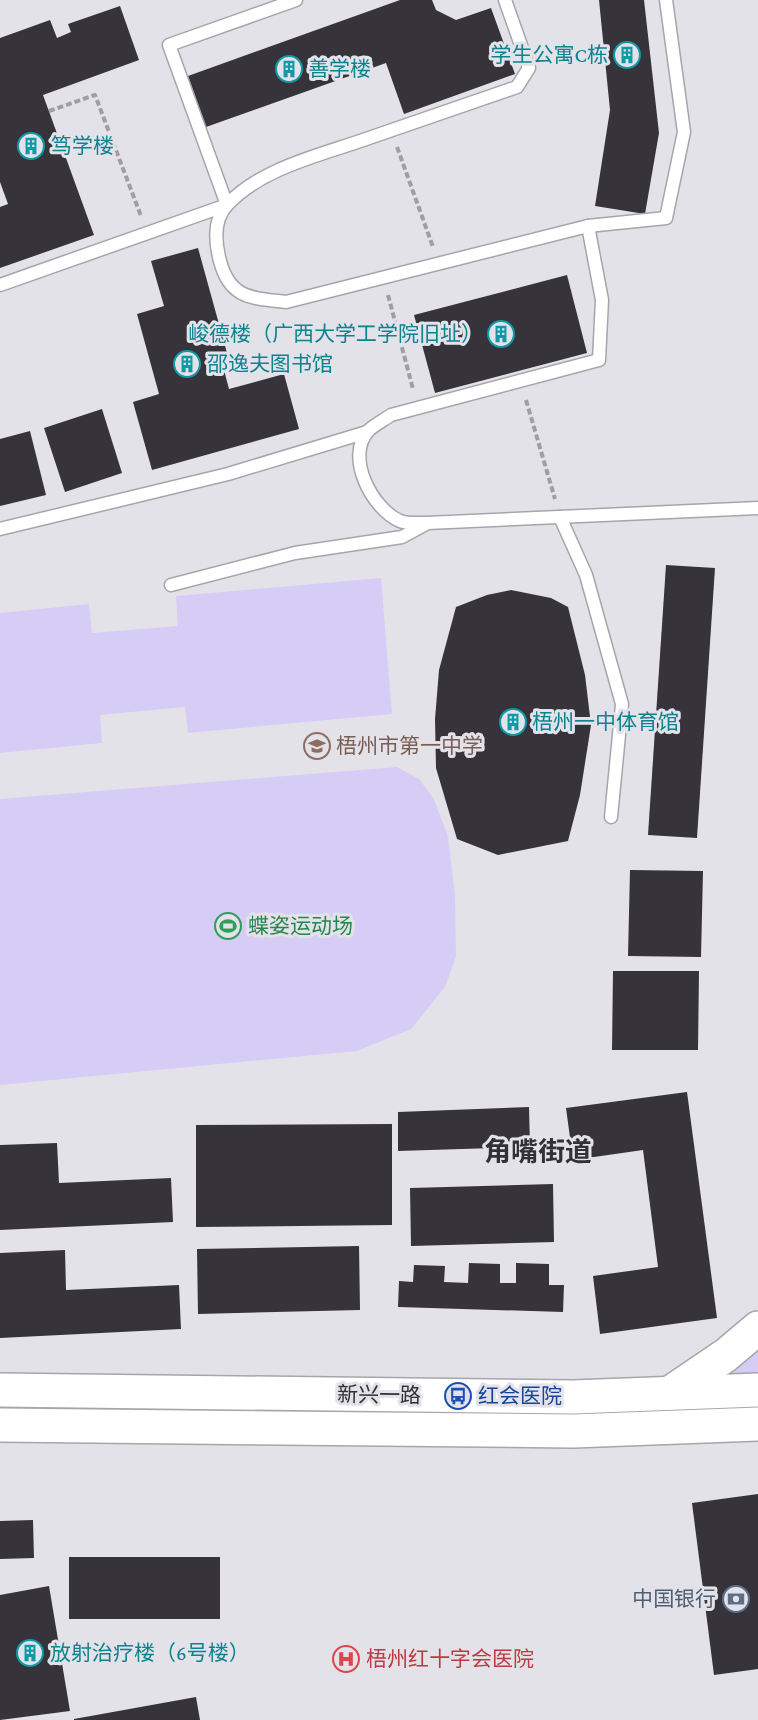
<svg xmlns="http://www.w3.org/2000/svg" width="758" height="1720" font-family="'Crimson Pro','Noto Sans SC',serif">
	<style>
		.green { fill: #d6cdf6 }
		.building { fill: #36343a }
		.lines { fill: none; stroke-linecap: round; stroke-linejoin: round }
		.lane-casing { stroke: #a6a5ac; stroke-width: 15 }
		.secondary-casing { stroke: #a6a5ac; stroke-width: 36 }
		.path { stroke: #9f9ea3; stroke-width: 4; stroke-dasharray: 6 3; stroke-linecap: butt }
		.lane { stroke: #fff; stroke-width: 12 }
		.secondary { stroke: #fff; stroke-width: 33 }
		.labels { text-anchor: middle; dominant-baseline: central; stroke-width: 6; stroke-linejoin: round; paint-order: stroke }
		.culture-label { font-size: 21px; fill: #0d838f; stroke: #e4e2e9; text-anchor: start }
		.education-label { font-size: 21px; fill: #785e54; stroke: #e4e2e9; text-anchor: start }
		.leisure-label { font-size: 21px; fill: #27864d; stroke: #e4e2e9; text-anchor: start }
		.street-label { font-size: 21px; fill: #302f32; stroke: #e4e2e9 }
		.transit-label { font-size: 21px; fill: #164399; stroke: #e4e2e9; text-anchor: start }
		.service-label { font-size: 21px; fill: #4e5e75; stroke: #e4e2e9; text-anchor: end }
		.health-label { font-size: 21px; fill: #be3a42; stroke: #e4e2e9; text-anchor: start }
		.district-label { font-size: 27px; font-weight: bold; fill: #323137; stroke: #e4e2e9 }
	</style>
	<rect width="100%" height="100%" fill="#e4e2e9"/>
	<g class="green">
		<polygon points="381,578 392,714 188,733 185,707 100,715 102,743 0,753 0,613 89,604 92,633 178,626 176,596"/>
		<polygon points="397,767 419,779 434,799 448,837 455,895 456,957 445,987 411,1029 357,1051 0,1085 0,799"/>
		<polygon points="758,1344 758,1379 726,1379 724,1371"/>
	</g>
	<g class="building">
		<polygon points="400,0 432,0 436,10 456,20 491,8 515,74 404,114 386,63 206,127 188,76"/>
		<polygon points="599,0 644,0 659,133 645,214 595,206 610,110"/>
		<polygon points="120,6 139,60 43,95 94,235 0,268 0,207 8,204 0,182 0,38 50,20 57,38 71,32 68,24"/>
		<polygon points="198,248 227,353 220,355 229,389 284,374 299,429 152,470 133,402 159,394 137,314 164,306 151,261"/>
		<polygon points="567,275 587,353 435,393 414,315"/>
		<polygon points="102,409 122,473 65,492 44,428"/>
		<polygon points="30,431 46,495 0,506 0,439"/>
		<polygon points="666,565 715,568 697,838 648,835"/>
		<polygon points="511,590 551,598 568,607 585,675 591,725 580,795 568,841 498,855 457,839 436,768 435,719 439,670 456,607 487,595"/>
		<polygon points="630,870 703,871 701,957 628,956"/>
		<polygon points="613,971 699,971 698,1050 612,1050"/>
		<polygon points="687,1092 717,1318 600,1334 593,1276 658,1267 643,1150 573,1160 566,1108"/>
		<polygon points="529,1107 530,1147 398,1151 398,1112"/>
		<polygon points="392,1124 392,1225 196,1227 196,1125"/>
		<polygon points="57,1143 59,1183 171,1178 173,1222 0,1230 0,1145"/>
		<polygon points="553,1184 554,1242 411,1246 410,1188"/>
		<polygon points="359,1246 360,1310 198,1314 197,1249"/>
		<polygon points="65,1250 66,1290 179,1285 181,1329 0,1338 0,1253"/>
		<polygon points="469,1263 500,1264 500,1283 516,1283 516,1263 549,1264 549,1285 564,1285 563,1312 398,1307 399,1281 413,1282 414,1265 445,1266 444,1282 468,1283"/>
		<polygon points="758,1494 758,1669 714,1675 692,1503"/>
		<polygon points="33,1520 34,1558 0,1559 0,1521"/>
		<rect x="69" y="1557" width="151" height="62"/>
		<polygon points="49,1586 70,1711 0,1720 0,1595"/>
		<polygon points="196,1697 200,1720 74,1720 74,1719"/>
	</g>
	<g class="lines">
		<defs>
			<g id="lane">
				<path d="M505 0 529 68 517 87C466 105 416 122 366 139 321 155 261 168 227 205 213 220 215 242 220 261 230 299 252 298 286 302L588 226 666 218 684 132 666 0"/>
				<path d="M588 226 602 300 599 360 391 415C384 420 374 425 368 431 345 457 372 509 400 521 407 524 419 523 427 523L758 508"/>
				<polyline points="0,285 227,205 169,45 296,0"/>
				<polyline points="560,517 586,575 622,704 611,817"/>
				<polyline points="0,529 228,474 367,432"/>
				<polyline points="171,585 295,553 402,537 426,524"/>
			</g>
			<g id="secondary">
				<polyline points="0,1390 573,1397 758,1390"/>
				<polyline points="670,1393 726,1355 758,1328"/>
				<polyline points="0,1425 573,1431 758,1424"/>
			</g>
		</defs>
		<use href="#lane" class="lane-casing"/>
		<use href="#secondary" class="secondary-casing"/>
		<g class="path">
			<polyline points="49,111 95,95 141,216"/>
			<polyline points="397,147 433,247"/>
			<polyline points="388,295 413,389"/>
			<polyline points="526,400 555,499"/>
		</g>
		<use href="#lane" class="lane"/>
		<use href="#secondary" class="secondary"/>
	</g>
	<defs>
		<symbol id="building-ring" viewBox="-11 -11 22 22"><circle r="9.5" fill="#e4e2e9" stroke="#0f9aa8" stroke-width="1.5"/><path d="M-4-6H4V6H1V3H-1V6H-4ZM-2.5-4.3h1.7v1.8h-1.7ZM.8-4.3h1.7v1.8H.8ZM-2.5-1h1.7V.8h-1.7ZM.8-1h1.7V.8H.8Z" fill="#0f9aa8"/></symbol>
		<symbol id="school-ring" viewBox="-11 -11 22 22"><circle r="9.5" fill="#e4e2e9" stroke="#8d6e63" stroke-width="1.5"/><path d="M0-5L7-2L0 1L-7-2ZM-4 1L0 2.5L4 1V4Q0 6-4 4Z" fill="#8d6e63"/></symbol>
		<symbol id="stadium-ring" viewBox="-11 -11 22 22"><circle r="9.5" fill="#e4e2e9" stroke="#2e9e5b" stroke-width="1.5"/><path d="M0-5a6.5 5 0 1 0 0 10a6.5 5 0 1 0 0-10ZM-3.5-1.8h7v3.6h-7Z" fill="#2e9e5b"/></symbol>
		<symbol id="bus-ring" viewBox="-11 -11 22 22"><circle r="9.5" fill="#e4e2e9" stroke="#1a4fb4" stroke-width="1.5"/><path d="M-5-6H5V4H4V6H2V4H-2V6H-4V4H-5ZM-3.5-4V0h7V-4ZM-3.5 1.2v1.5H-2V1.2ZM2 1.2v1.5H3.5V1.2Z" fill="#1a4fb4"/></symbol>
		<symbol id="bank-ring" viewBox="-11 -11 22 22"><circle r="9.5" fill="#e4e2e9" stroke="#5c6f8a" stroke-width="1.5"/><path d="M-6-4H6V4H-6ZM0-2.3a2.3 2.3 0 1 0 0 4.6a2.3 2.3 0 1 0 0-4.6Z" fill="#5c6f8a"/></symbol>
		<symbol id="hospital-ring" viewBox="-11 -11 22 22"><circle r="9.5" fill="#e4e2e9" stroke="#e0444e" stroke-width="1.5"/><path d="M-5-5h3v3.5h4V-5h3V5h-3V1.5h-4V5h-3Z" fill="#e0444e"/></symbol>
	</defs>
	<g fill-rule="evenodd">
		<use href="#building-ring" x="612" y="40" width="30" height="30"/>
		<use href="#building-ring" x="274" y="54" width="30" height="30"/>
		<use href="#building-ring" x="16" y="131" width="30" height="30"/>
		<use href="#building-ring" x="486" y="319" width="30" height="30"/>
		<use href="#building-ring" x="172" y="349" width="30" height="30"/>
		<use href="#building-ring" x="498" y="707" width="30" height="30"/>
		<use href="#school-ring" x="302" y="731" width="30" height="30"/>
		<use href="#stadium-ring" x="213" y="911" width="30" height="30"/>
		<use href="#bus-ring" x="443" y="1381" width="30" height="30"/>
		<use href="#bank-ring" x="721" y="1584" width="30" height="30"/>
		<use href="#building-ring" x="15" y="1638" width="30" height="30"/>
		<use href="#hospital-ring" x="331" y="1644" width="30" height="30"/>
	</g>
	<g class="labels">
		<g class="culture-label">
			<text x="608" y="55" text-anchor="end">学生公寓C栋</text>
			<text x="308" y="69">善学楼</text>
			<text x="51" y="146">笃学楼</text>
			<text x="482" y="334" text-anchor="end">峻德楼（广西大学工学院旧址）</text>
			<text x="207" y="364">邵逸夫图书馆</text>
			<text x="532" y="722">梧州一中体育馆</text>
			<text x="50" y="1653">放射治疗楼（6号楼）</text>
		</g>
		<g class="education-label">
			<text x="336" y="746">梧州市第一中学</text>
		</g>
		<g class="leisure-label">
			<text x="248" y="926">蝶姿运动场</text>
		</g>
		<g class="street-label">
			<text transform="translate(379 1395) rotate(1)">新兴一路</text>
		</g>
		<g class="transit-label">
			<text x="478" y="1396">红会医院</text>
		</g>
		<g class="service-label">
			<text x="716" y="1599">中国银行</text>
		</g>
		<g class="health-label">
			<text x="366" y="1659">梧州红十字会医院</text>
		</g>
		<g class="district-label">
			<text x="538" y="1152">角嘴街道</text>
		</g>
	</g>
</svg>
